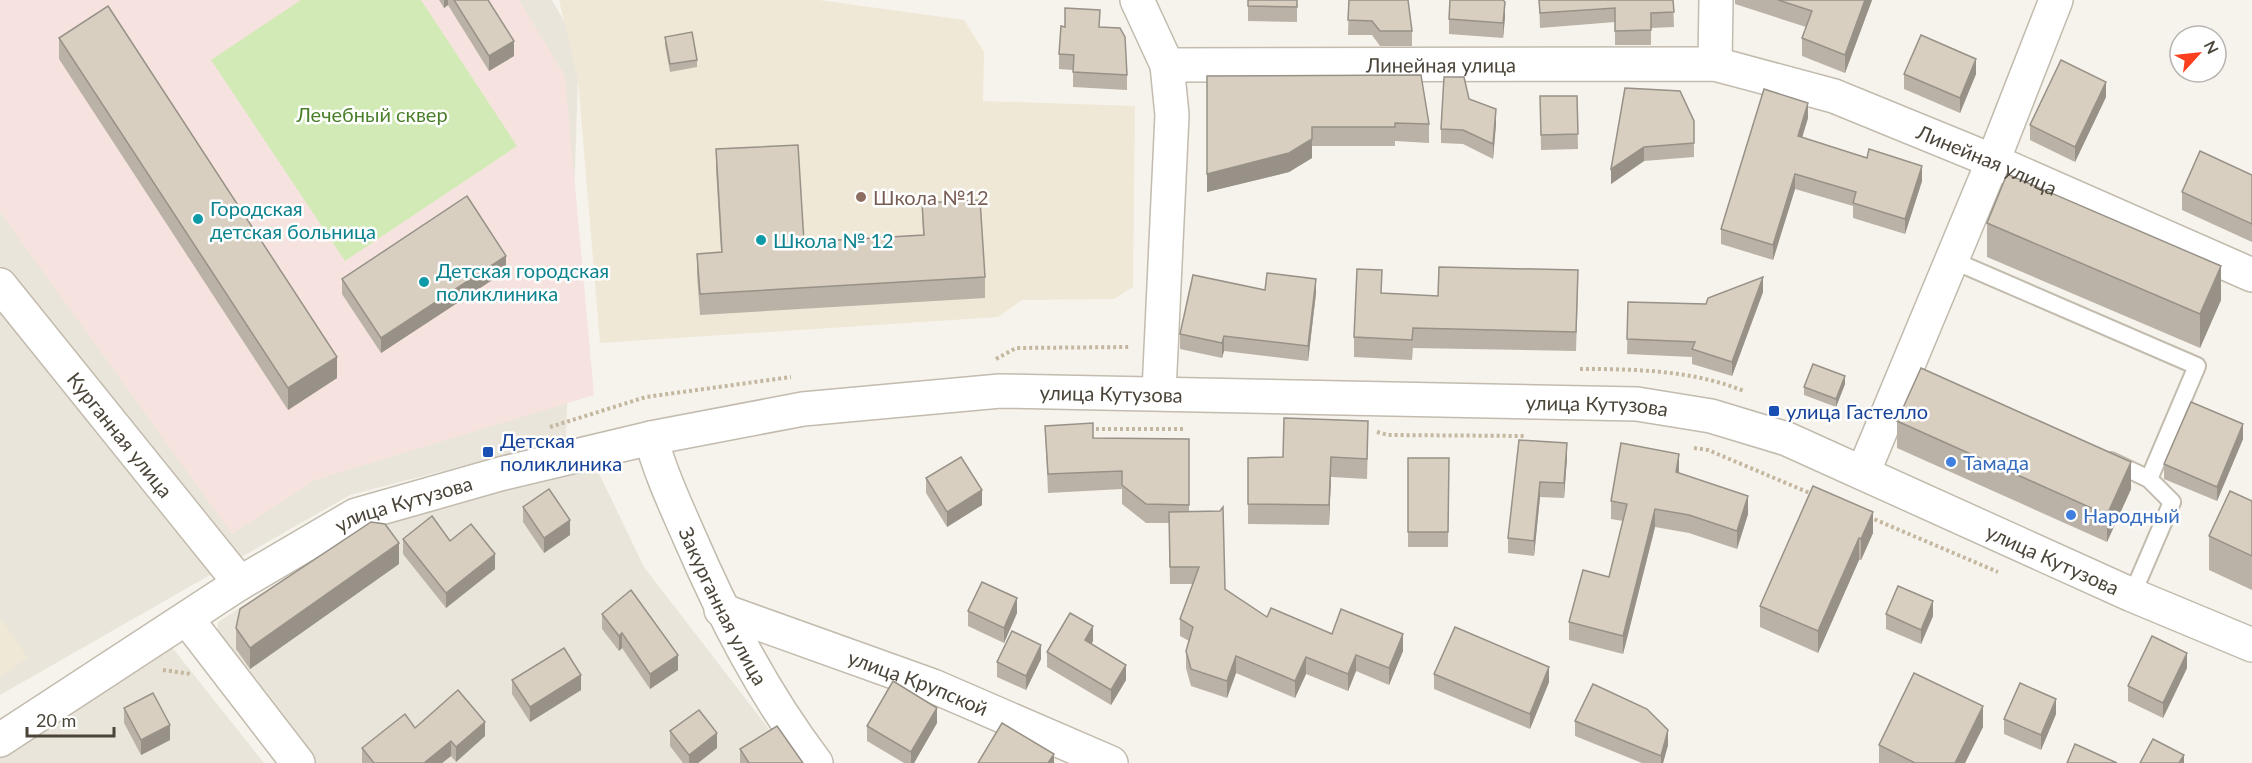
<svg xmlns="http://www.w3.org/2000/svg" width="2252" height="763" font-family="Lato,sans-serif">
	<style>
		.residential { fill: #eae5da }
		.education { fill: #efe8d6 }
		.medical { fill: #f6e3e0 }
		.green { fill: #d2eab5 }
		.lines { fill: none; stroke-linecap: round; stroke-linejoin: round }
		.service-casing { stroke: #c2bbae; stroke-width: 20 }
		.minor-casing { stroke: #c2bbae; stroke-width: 36 }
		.path { stroke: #c4b79f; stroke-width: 4; stroke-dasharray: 3 3; stroke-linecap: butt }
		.service { stroke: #fff; stroke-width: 16 }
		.minor { stroke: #fff; stroke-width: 33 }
		.wall { fill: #bab2a6 }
		.shaded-wall { fill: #979187 }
		.building { fill: #d8cfc1; stroke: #979187; stroke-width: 1.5 }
		.education-dot { fill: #8d6e63; stroke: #fff; stroke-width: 2 }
		.culture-dot { fill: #0f9aa8; stroke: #fff; stroke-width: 2 }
		.transit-dot { fill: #1a4fb4; stroke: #fff; stroke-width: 2 }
		.shop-dot { fill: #3f7fe0; stroke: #fff; stroke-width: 2 }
		.labels { text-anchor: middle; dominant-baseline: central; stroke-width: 5; stroke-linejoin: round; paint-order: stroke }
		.street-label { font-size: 20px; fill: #4b4439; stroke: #fff }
		.park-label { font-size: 20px; fill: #4a7f2a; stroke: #fff }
		.education-label { font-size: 20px; fill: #785e54; stroke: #fff; text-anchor: start }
		.culture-label { font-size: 20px; fill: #0d838f; stroke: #fff; text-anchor: start }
		.transit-label { font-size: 20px; fill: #164399; stroke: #fff; text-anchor: start }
		.shop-label { font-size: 20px; fill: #366cbe; stroke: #fff; text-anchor: start }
	</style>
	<rect width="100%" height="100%" fill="#f6f3ec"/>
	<g class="residential">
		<polygon points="0,0 552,0 579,47 566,439 350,495 0,695"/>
		<polygon points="594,463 644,567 795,763 312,763 217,643 218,622 374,519"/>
		<polygon points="171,646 264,763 0,763 0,756"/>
	</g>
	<g class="education">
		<polygon points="559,0 819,0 964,20 984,52 983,101 1135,106 1133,287 1114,299 1022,300 998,317 600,343 578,80"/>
		<polygon points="0,617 28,658 0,677"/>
	</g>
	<polygon class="medical" points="0,0 519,0 565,76 594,395 315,480 232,534 0,212"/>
	<polygon class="green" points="301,0 421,0 517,146 345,261 211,60"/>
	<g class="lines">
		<defs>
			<g id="service">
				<polyline points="1952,260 2197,366 2149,479"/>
				<polyline points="2111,461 2149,479 2172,502 2132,595"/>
			</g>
			<g id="minor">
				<polyline points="1137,0 1167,65 1172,115 1159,392"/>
				<polyline points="1715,64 1716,0"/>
				<path id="s1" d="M1167 65 1715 64 1834 96 1993 161 2252 275"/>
				<path id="s2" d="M0 285 240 583"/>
				<path id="s3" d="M651 438C660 472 675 504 689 536 724 617 763 693 816 763"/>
				<polyline points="1863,473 1993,161 2056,0"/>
				<path id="s4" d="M721 610 933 686 1111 763"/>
				<polyline points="187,619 298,763"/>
				<path id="s5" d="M0 740 240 583 356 515 500 474 651 438 803 409 1000 391 1637 404 1711 416 1787 439 2132 595 2252 645"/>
			</g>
		</defs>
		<use href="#service" class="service-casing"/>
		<use href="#minor" class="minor-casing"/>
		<g class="path">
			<polyline points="996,359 1016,348 1129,347"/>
			<path d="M1580 369C1635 369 1692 370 1744 391"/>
			<polyline points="550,427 646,397 791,377"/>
			<polyline points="1090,429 1184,429"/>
			<polyline points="1377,432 1388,435 1525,436"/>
			<polyline points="1694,448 1708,450 1812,494"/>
			<polyline points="1869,517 1998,572"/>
			<polyline points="163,670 191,674"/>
		</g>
		<use href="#service" class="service"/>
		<use href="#minor" class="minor"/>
	</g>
	<g class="wall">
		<polygon points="439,0 488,0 514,56 489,71 448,5 444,8"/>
		<polygon points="1248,0 1297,0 1297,22 1248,21"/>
		<polygon points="1349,0 1412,31 1412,46 1380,46 1372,35 1348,35"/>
		<polygon points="1539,0 1673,0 1674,27 1651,28 1651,45 1615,45 1615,22 1540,28"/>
		<polygon points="1735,0 1872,0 1845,73 1802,56 1802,38 1806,27 1735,4"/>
		<polygon points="1505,17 1503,38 1449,34 1449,19"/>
		<polygon points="1065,27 1100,27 1127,75 1127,90 1073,87 1073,70 1059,69 1059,54"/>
		<polygon points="665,37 697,60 697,67 670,72 665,45"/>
		<polygon points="59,38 337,378 288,410 59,59"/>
		<polygon points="1904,74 1976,74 1960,113 1904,89"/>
		<polygon points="1207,76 1429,124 1429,143 1395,141 1395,146 1312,146 1312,158 1289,172 1207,192"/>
		<polygon points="1625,88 1694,121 1694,157 1644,161 1611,184"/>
		<polygon points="1540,96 1577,96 1578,149 1541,150"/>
		<polygon points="2106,97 2075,162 2030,140 2030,125"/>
		<polygon points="1469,99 1496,124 1493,159 1463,144 1441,143 1441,129"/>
		<polygon points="1808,118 1802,137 1922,181 1905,234 1853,218 1853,206 1795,189 1773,260 1721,244 1721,229"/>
		<polygon points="716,149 804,242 923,235 922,203 985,277 985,298 700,315 697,275 697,254 721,252 716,170"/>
		<polygon points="2252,175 2252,242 2182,210 2182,192"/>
		<polygon points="1987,223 2221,300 2200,348 1987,257"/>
		<polygon points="506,271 381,353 342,294 342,279"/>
		<polygon points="1578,289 1576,351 1413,348 1412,360 1354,357 1354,337 1382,293 1438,296"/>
		<polygon points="1265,290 1316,293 1308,361 1224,351 1222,358 1180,349 1180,334"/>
		<polygon points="1763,292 1732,376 1692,364 1692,357 1627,354 1628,302 1706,304"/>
		<polygon points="1845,384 1836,407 1804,395 1804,387"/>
		<polygon points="1897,421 2131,489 2107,542 1897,448"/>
		<polygon points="1045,426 1093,438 1189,439 1189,511 1225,589 1267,617 1403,651 1389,685 1356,671 1348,691 1306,674 1295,698 1236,673 1227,698 1191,686 1186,668 1186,651 1189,641 1180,636 1180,619 1193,584 1170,584 1169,523 1146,523 1122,504 1122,489 1048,493"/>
		<polygon points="2243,439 2217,501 2164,479 2164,464"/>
		<polygon points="1519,440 1567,458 1564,498 1540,497 1534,556 1508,553 1508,538"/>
		<polygon points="1368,441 1367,479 1331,477 1329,525 1248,524 1248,458 1283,457"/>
		<polygon points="1408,458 1449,458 1448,547 1408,547"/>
		<polygon points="1679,473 1748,514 1737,549 1689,533 1655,527 1623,654 1569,640 1569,622 1609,577 1623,521 1611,519 1611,501"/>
		<polygon points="926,478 982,505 947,527 926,493"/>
		<polygon points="1813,486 1873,533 1861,560 1859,560 1818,653 1760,627 1760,606"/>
		<polygon points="2252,501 2252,590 2209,570 2209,536"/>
		<polygon points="523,507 570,535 544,553 523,522"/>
		<polygon points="403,539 450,541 495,569 446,608 403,554"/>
		<polygon points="399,564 250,669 236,649 236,628"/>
		<polygon points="968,611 1017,613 1004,643 968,626"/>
		<polygon points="602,614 678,670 650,689 622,648 619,651 602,629"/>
		<polygon points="1886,614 1933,616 1921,644 1886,629"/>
		<polygon points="1093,641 1091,644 1126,680 1111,705 1047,667 1047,652"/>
		<polygon points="1041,659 1026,690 997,677 997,662"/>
		<polygon points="2187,668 2163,718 2128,701 2128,686"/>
		<polygon points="1434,674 1549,682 1530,729 1434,689"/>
		<polygon points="512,680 581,690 530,722 512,694"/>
		<polygon points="124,708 170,740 141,755 124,723"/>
		<polygon points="2056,714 2041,750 2004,734 2004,719"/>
		<polygon points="1575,721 1668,745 1663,763 1642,763 1575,736"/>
		<polygon points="937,723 914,763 904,763 867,741 867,726"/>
		<polygon points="1983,727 1965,763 1879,763 1879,745"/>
		<polygon points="415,728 485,736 456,762 451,756 442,763 362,763 362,748"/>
		<polygon points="670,731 717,748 698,763 683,763 670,746"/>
		<polygon points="740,749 803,763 740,763"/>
	</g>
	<g class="shaded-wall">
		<polygon points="444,0 448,0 448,5 444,8"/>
		<polygon points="1865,0 1872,0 1845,73 1845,55"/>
		<polygon points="1505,2 1505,17 1503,38 1503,23"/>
		<polygon points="514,41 514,56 489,71 489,56"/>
		<polygon points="1976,59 1976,74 1960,113 1960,98"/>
		<polygon points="2106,82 2106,97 2075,162 2075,147"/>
		<polygon points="1808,103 1808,118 1798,151 1798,136"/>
		<polygon points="1496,109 1496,124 1493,159 1493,144"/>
		<polygon points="1312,139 1312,158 1289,172 1207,192 1207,174"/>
		<polygon points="1644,147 1644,161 1611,184 1611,169"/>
		<polygon points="1922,166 1922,181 1905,234 1905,219"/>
		<polygon points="1795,174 1795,189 1773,260 1773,245"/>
		<polygon points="506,256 506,271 381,353 381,338"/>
		<polygon points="2221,266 2221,300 2200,348 2200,314"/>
		<polygon points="1763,277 1763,292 1732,376 1732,362"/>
		<polygon points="1316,279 1316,293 1308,361 1308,346"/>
		<polygon points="1224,336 1224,351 1222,358 1222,343"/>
		<polygon points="337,357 337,378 288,410 288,388"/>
		<polygon points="1845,376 1845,384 1836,407 1836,399"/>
		<polygon points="2243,424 2243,439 2217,501 2217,487"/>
		<polygon points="1567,443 1567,458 1564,498 1564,483"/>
		<polygon points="1679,454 1679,472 1676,490 1676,472"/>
		<polygon points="1331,457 1331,477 1329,525 1329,505"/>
		<polygon points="2131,462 2131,489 2107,542 2107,515"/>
		<polygon points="1540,482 1540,497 1534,556 1534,541"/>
		<polygon points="982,490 982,505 947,527 947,512"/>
		<polygon points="1748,496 1748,514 1737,549 1737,531"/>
		<polygon points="1655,509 1655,527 1623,654 1623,636"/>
		<polygon points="1873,512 1873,533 1861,560 1861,539"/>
		<polygon points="570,520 570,535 544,553 544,538"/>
		<polygon points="1859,538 1859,560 1818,653 1818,631"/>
		<polygon points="399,543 399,564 250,669 250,648"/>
		<polygon points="495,554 495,569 446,608 446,593"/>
		<polygon points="1017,598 1017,613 1004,643 1004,628"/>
		<polygon points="1933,601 1933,616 1921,644 1921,630"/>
		<polygon points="1093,626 1093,641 1085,655 1085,640"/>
		<polygon points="622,633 622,648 619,651 619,636"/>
		<polygon points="1403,634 1403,651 1389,685 1389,668"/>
		<polygon points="1041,645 1041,659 1026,690 1026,676"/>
		<polygon points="2187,653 2187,668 2163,718 2163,703"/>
		<polygon points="678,655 678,670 650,689 650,674"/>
		<polygon points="1356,655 1356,671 1348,691 1348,674"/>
		<polygon points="1236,656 1236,673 1227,698 1227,681"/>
		<polygon points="1306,657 1306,674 1295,698 1295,681"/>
		<polygon points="1126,665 1126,680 1111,705 1111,690"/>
		<polygon points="1549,667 1549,682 1530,729 1530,714"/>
		<polygon points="581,675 581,690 530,722 530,707"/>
		<polygon points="2056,699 2056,714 2041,750 2041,735"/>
		<polygon points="1983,706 1983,727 1965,763 1955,763"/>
		<polygon points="937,708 937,723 914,763 911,763 911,752"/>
		<polygon points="485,722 485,736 456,762 456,747"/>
		<polygon points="170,725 170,740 141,755 141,740"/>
		<polygon points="1668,730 1668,745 1663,763 1661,763 1661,756"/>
		<polygon points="717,733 717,748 698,763 689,763 689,755"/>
		<polygon points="451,741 451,756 442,763 424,763"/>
		<polygon points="1054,754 1054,763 1048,763"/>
		<polygon points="2184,755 2184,763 2179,763"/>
	</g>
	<g class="building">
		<polygon points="454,0 488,0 514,41 489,56"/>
		<polygon points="1248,0 1297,0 1297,7 1248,6"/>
		<polygon points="1349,0 1408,0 1412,31 1380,31 1372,21 1348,20"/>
		<polygon points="1450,0 1503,0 1505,2 1503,23 1449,19"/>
		<polygon points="1539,0 1673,0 1674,12 1651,13 1651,30 1615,31 1615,8 1540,13"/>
		<polygon points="1778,0 1865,0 1845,55 1802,38 1812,11"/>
		<polygon points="108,6 337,357 288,388 59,38"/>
		<polygon points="1065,8 1100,10 1099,27 1120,28 1125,37 1127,75 1073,72 1074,55 1059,54 1061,26 1065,27"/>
		<polygon points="692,32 697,60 670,64 665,37"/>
		<polygon points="1921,35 1976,59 1960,98 1904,74"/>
		<polygon points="2061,60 2106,82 2075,147 2030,125"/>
		<polygon points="1421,75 1429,124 1395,123 1395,127 1312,127 1312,139 1289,153 1207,174 1207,76"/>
		<polygon points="1444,77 1464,77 1469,99 1496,109 1493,144 1463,130 1441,129"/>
		<polygon points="1625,88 1680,91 1694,121 1694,143 1644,147 1611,169"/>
		<polygon points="1764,89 1808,103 1798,136 1867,158 1869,149 1922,166 1905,219 1853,203 1856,192 1795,174 1773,245 1721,229"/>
		<polygon points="1540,96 1577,96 1578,134 1541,135"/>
		<polygon points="798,145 804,242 924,235 922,203 980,200 985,277 700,294 697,254 722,252 716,149"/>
		<polygon points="2200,151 2252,175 2252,224 2182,192"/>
		<polygon points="2007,174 2221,266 2200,314 1987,223"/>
		<polygon points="467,196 506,256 381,338 342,279"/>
		<polygon points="1439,267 1578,270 1576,332 1413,328 1412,340 1354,337 1357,269 1382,270 1381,293 1438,296"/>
		<polygon points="1267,273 1316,279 1308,346 1224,336 1222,343 1180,334 1193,275 1265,290"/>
		<polygon points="1763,277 1732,362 1692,349 1695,342 1627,339 1628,302 1706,304 1708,298"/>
		<polygon points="1813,364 1845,376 1836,399 1804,387"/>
		<polygon points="1921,368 2131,462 2107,515 1897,421"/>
		<polygon points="2191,402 2243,424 2217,487 2164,464"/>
		<polygon points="1284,418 1368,421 1367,459 1331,457 1329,505 1248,504 1248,458 1283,457"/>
		<polygon points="1093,423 1093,438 1189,439 1189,505 1146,504 1122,485 1122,471 1048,474 1045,426"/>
		<polygon points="1519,440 1567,443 1564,483 1540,482 1534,541 1508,538"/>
		<polygon points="1621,443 1679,454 1676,472 1748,496 1737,531 1689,515 1655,509 1623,636 1569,622 1583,570 1609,577 1627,504 1611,501"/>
		<polygon points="961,457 982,490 947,512 926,478"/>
		<polygon points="1408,458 1449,458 1448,532 1408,532"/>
		<polygon points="1813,486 1873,512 1861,539 1859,538 1818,631 1760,606"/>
		<polygon points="549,489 570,520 544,538 523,507"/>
		<polygon points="2230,491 2252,501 2252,556 2209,536"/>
		<polygon points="1223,507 1225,589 1267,617 1271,608 1332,634 1341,609 1403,634 1389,668 1356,655 1348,674 1306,657 1295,681 1236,656 1227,681 1191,669 1186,651 1193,627 1180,619 1199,567 1170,567 1169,512 1220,511"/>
		<polygon points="432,516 450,541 471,524 495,554 446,593 403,539"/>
		<polygon points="371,522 385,524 399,543 250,648 236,628 240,609"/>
		<polygon points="982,582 1017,598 1004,628 968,611"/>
		<polygon points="1898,586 1933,601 1921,630 1886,614"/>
		<polygon points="631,590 678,655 650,674 622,633 619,636 602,614"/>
		<polygon points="1070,613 1093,626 1085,640 1126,665 1111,690 1047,652"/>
		<polygon points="1455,627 1549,667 1530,714 1434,674"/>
		<polygon points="1012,631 1041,645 1026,676 997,662"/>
		<polygon points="2152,636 2187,653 2163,703 2128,686"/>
		<polygon points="564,648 581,675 530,707 512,680"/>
		<polygon points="1914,673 1983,706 1955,763 1915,763 1879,745"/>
		<polygon points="893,681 937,708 911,752 867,726"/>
		<polygon points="2020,683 2056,699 2041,735 2004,719"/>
		<polygon points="1593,684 1647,709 1668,730 1661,756 1575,721"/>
		<polygon points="458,690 485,722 456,747 451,741 424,763 374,763 362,748 405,714 415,728"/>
		<polygon points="153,693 170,725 141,740 124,708"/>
		<polygon points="699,710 717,733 689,755 670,731"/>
		<polygon points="1002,723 1054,754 1048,763 978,763"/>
		<polygon points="777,726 803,763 749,763 740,749"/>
		<polygon points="2153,739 2184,755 2179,763 2140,763"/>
		<polygon points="2075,744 2117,763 2067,763"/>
	</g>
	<circle class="education-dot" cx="861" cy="197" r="6"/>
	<g class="culture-dot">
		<circle cx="198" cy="219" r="6"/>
		<circle cx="761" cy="240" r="6"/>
		<circle cx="424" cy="282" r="6"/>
	</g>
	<g class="transit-dot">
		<rect x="1768" y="405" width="12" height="12" rx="3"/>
		<rect x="482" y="446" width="12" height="12" rx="3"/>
	</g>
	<g class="shop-dot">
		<circle cx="1951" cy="462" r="6"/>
		<circle cx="2071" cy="515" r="6"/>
	</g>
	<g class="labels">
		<g class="street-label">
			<text stroke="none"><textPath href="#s1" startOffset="274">Линейная улица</textPath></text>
			<text stroke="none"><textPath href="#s1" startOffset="837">Линейная улица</textPath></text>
			<text stroke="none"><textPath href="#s5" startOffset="1190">улица Кутузова</textPath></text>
			<text stroke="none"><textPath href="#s5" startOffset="1676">улица Кутузова</textPath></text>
			<text stroke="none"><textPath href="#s2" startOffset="192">Курганная улица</textPath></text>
			<text stroke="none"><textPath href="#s5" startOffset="470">улица Кутузова</textPath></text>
			<text stroke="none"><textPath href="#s5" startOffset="2162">улица Кутузова</textPath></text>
			<text stroke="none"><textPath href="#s3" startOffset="183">Закурганная улица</textPath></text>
			<text stroke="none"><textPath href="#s4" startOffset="210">улица Крупской</textPath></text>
		</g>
		<g class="park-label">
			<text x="372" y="114">Лечебный сквер</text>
		</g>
		<g class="education-label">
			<text x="873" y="197">Школа №12</text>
		</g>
		<g class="culture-label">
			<text x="210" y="208">Городская<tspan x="210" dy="23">детская больница</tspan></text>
			<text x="773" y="240">Школа № 12</text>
			<text x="436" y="270">Детская городская<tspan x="436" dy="23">поликлиника</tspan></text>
		</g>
		<g class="transit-label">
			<text x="1786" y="411">улица Гастелло</text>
			<text x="500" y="440">Детская<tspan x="500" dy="23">поликлиника</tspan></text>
		</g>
		<g class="shop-label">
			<text x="1963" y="462">Тамада</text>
			<text x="2083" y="515">Народный</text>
		</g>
	</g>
	<g transform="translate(2198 54) rotate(63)"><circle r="28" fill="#ffffff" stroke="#b7b4b0" stroke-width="1.5"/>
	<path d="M0-4.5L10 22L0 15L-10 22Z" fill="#fc3f1d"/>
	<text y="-9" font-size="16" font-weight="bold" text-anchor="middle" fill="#4b4439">N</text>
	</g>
	<path d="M27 727v9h87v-9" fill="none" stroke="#4b4439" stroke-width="3"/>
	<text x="36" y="727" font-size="18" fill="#4b4439" stroke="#ffffff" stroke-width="4.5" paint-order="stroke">20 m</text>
</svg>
